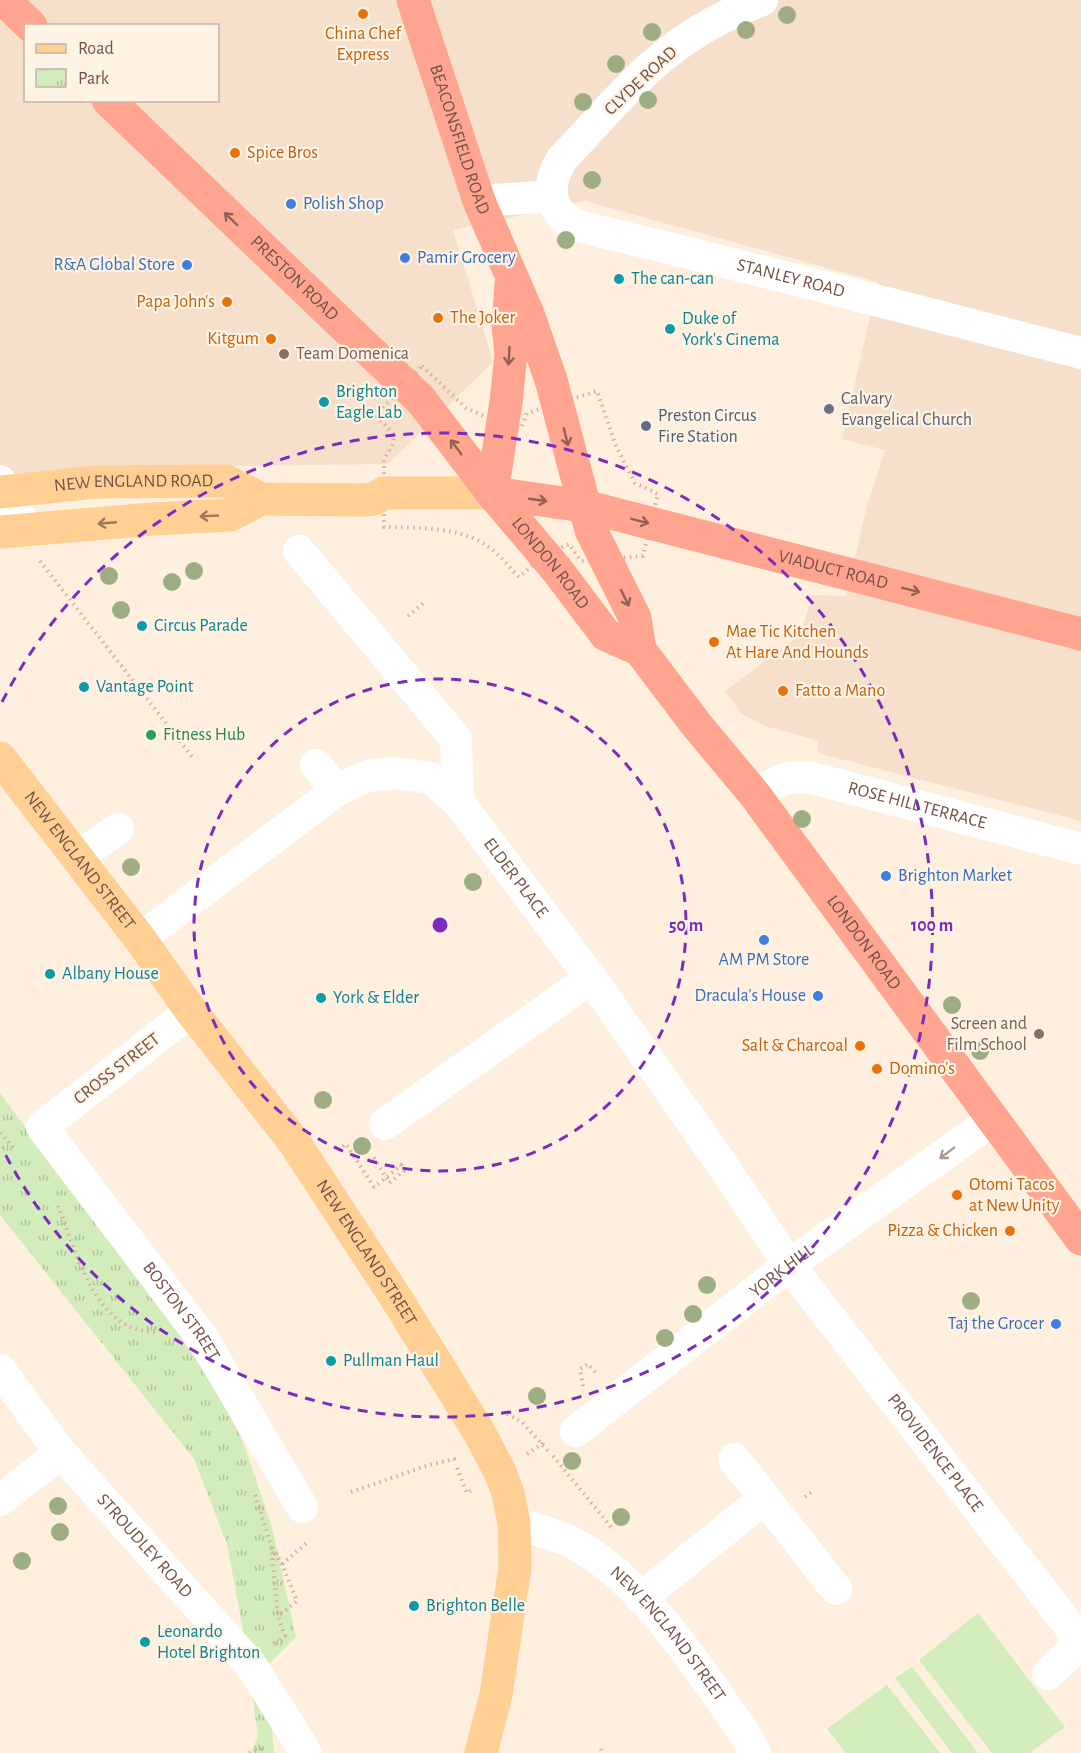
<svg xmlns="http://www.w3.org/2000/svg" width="1081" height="1753" font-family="'Alegreya Sans',sans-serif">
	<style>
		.residential { fill: #f6e0cc; fill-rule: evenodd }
		.green { fill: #d3ecbc }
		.park { fill: url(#park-tufts) }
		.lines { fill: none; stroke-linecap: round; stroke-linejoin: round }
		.path { stroke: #daac97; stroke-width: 4; stroke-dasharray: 1.5 4.5; stroke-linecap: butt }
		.minor { stroke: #fff; stroke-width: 32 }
		.major { stroke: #ffcf94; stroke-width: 33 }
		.highway { stroke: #fea48f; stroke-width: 33 }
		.tree { fill: #9ead83 }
		.oneway { stroke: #916253 }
		.oneway2 { stroke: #9f785c }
		.oneway3 { stroke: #ad978f }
		.ring { fill: none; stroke: #7b2cbf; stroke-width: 3; stroke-dasharray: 10 8 }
		.food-dot { fill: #e8710a; stroke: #fff3e6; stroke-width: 2 }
		.shop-dot { fill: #3f7fe0; stroke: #fff3e6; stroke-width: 2 }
		.culture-dot { fill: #0f9aa8; stroke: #fff3e6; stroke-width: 2 }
		.education-dot { fill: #8d6e63; stroke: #fff3e6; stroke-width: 2 }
		.worship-dot { fill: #6b7280; stroke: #fff3e6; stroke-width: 2 }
		.service-dot { fill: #5c6f8a; stroke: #fff3e6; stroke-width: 2 }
		.leisure-dot { fill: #2e9e5b; stroke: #fff3e6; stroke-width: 2 }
		.labels { text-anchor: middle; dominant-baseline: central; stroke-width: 4.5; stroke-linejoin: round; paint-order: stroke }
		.food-label { font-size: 18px; fill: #c56008; stroke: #fff3e6; text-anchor: start }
		.street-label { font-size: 18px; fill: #765244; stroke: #fff3e6 }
		.shop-label { font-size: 18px; fill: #366cbe; stroke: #fff3e6; text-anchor: start }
		.culture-label { font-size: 18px; fill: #0d838f; stroke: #fff3e6; text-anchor: start }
		.education-label { font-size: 18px; fill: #785e54; stroke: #fff3e6; text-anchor: start }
		.worship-label { font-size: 18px; fill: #5b616d; stroke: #fff3e6; text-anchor: start }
		.service-label { font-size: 18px; fill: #4e5e75; stroke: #fff3e6; text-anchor: start }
		.leisure-label { font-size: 18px; fill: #27864d; stroke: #fff3e6; text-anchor: start }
		.centre { fill: #7b2cbf; stroke: #fff3e6; stroke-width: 3 }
		.ring-label { font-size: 18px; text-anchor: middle; font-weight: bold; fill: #7b2cbf; stroke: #fff3e6; stroke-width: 4.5; stroke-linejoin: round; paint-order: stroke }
	</style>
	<defs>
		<pattern id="park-tufts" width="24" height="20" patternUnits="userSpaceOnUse" patternTransform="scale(1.5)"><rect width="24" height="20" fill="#d3ecbc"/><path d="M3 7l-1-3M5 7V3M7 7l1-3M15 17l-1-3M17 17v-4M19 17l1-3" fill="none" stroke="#b0c29a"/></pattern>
	</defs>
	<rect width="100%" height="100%" fill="#feefde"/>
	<path class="residential" d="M0 0H1081V821L821 754 817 749 819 741 765 726 742 714 725 691 797 637 799 630H802L812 595 846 596 867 506 885 450 842 439 878 282 585 201 453 230 493 362 388 464 148 467 0 475ZM26 26H218V100H26Z"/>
	<g class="green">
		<polygon points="978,1613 1065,1727 1030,1753 992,1753 919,1660"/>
		<polygon points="912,1667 978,1753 952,1753 895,1678"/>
		<polygon points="887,1685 940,1753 846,1753 827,1729"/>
	</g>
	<polygon class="park" points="0,1093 163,1314 178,1333 215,1388 243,1442 272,1527 296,1637 267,1666 274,1753 251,1753 258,1736 244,1635 227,1544 194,1459 0,1215"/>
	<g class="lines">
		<g class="path">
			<path d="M422 366 466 408 486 417 522 426 527 413 597 391 616 446 635 483 658 494 643 556 581 561 569 544 544 555 519 577C511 569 504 560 496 553 467 526 421 528 384 527V460L393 444 394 435 376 415Z"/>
			<polyline points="40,561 193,758"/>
			<polyline points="408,616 426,601"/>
			<polyline points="0,1133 16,1150"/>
			<path d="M338 1150 346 1144 374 1187C383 1180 392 1173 401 1165L404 1171 389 1183 372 1154"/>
			<path d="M58 1206C77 1252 94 1333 157 1332"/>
			<polyline points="583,1386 580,1369 588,1364 597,1374"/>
			<polyline points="507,1414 522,1422 548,1451"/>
			<polyline points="527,1454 542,1444 544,1440"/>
			<polyline points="553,1456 611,1527"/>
			<polyline points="457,1468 467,1493 473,1489"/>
			<polyline points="351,1492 429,1465 454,1459 455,1461"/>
			<polyline points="255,1495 271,1545 278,1616 285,1636 275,1644"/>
			<polyline points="805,1497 814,1490"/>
			<polyline points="272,1548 282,1564 297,1601 278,1616"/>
			<polyline points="282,1564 309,1541"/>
			<polyline points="601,1749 602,1753"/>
			<polyline points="249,1753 265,1748"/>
		</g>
		<g class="minor">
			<path id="s1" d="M762 0C729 13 694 31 666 54 628 84 596 124 562 159 546 185 547 212 578 226 746 266 913 310 1081 353"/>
			<polyline points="479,201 552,196"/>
			<polyline points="0,481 27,530"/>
			<polyline points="299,551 456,739 458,802"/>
			<polyline points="316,765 337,790"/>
			<path id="s2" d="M755 795C779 781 783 775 812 778L1081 849"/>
			<polyline points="76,858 118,829"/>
			<path id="s3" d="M140 939 337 790 368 776 394 773 431 778 458 802 591 978 723 1166 789 1265 1081 1641"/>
			<path id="s4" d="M191 1011 42 1127 203 1339 302 1507"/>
			<polyline points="385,1124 591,978"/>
			<path id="s5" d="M0 1370 61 1453 251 1665 306 1753"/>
			<path id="s6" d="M576 1431 789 1265 994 1119"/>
			<polyline points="734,1459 836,1589"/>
			<polyline points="0,1500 61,1453"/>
			<path id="s7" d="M514 1523C532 1529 553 1533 571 1542 643 1578 703 1674 748 1739L755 1753"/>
			<polyline points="641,1598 765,1498"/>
			<polyline points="1048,1674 1081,1643"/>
		</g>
		<g class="major">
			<path id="s8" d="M0 492 94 482 226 481 261 499 364 500 374 499 384 493H492"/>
			<polyline points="0,532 152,519 230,515 261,499"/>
			<path id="s9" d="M0 758 140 939 191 1011 294 1142 396 1298 479 1432 500 1472 508 1493 514 1523 515 1567 496 1695 481 1753"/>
		</g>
		<g class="highway">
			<polyline points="4,0 31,26"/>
			<path id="s10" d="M413 0 479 201 528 314 551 380 591 530 635 618 640 650 695 723 755 795 1081 1239"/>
			<path id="s11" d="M108 100 421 400 492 493 557 570 606 635 640 650"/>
			<path id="s12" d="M492 493 584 506 1081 634"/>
			<polyline points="492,493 506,402 511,354 508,324 511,285"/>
		</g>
	</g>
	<g class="tree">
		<circle cx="787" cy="15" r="9"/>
		<circle cx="746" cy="30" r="9"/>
		<circle cx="652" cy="32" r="9"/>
		<circle cx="616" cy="64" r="9"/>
		<circle cx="648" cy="100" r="9"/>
		<circle cx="583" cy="102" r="9"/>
		<circle cx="592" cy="180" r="9"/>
		<circle cx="566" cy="240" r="9"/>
		<circle cx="194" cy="571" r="9"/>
		<circle cx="109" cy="576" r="9"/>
		<circle cx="172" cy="582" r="9"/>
		<circle cx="121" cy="610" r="9"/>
		<circle cx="802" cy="819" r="9"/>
		<circle cx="131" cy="867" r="9"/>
		<circle cx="473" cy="882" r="9"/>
		<circle cx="952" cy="1005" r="9"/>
		<circle cx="980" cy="1051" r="9"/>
		<circle cx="323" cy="1100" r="9"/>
		<circle cx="362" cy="1146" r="9"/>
		<circle cx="707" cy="1285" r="9"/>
		<circle cx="971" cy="1301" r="9"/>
		<circle cx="693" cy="1314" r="9"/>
		<circle cx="665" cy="1338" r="9"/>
		<circle cx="537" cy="1396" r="9"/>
		<circle cx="572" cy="1461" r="9"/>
		<circle cx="58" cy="1506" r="9"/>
		<circle cx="621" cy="1517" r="9"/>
		<circle cx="60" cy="1532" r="9"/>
		<circle cx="22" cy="1561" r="9"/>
	</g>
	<defs><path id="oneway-shaft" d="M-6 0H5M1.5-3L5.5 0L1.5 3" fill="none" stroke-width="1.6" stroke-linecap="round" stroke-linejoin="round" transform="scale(1.5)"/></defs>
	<g class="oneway">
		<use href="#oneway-shaft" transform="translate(231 219) rotate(-136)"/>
		<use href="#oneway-shaft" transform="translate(509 356) rotate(93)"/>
		<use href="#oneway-shaft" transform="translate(566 437) rotate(76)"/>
		<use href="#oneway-shaft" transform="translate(456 447) rotate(-127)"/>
		<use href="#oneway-shaft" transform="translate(538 500) rotate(8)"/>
		<use href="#oneway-shaft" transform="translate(640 521) rotate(14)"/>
		<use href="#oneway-shaft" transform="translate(911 590) rotate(14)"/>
		<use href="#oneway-shaft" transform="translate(625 598) rotate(64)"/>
	</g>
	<g class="oneway2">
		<use href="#oneway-shaft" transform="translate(209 516) rotate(177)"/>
		<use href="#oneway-shaft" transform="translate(107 523) rotate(175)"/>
	</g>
	<use class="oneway3" href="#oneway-shaft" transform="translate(947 1153) rotate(143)"/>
	<g class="ring">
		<circle cx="440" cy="925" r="246"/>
		<path d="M2 702A492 492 0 1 1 2 1148"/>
	</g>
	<g class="food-dot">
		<circle cx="363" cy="14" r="6"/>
		<circle cx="235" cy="153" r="6"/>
		<circle cx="227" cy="302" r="6"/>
		<circle cx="438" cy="318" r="6"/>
		<circle cx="271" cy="339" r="6"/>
		<circle cx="714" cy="642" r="6"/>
		<circle cx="783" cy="691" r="6"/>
		<circle cx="860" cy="1046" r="6"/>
		<circle cx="877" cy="1069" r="6"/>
		<circle cx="957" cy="1195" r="6"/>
		<circle cx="1010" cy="1231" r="6"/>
	</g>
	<g class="shop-dot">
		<circle cx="291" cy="204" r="6"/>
		<circle cx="405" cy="258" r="6"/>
		<circle cx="187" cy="265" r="6"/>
		<circle cx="886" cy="876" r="6"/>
		<circle cx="764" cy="940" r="6"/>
		<circle cx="818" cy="996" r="6"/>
		<circle cx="1056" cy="1324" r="6"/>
	</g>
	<g class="culture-dot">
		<circle cx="619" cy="279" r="6"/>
		<circle cx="670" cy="329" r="6"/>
		<circle cx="324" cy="402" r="6"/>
		<circle cx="142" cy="626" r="6"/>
		<circle cx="84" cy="687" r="6"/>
		<circle cx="50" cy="974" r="6"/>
		<circle cx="321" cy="998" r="6"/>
		<circle cx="331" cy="1361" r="6"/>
		<circle cx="414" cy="1606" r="6"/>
		<circle cx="145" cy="1642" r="6"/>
	</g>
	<g class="education-dot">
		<circle cx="284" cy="354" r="6"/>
		<circle cx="1039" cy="1034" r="6"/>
	</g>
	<circle class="worship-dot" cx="829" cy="409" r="6"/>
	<circle class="service-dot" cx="646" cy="426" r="6"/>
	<circle class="leisure-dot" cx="151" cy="735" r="6"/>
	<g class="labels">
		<g class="food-label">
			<text x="363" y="34" text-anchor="middle">China Chef<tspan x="363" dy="21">Express</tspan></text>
			<text x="247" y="153">Spice Bros</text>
			<text x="215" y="302" text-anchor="end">Papa John's</text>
			<text x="450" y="318">The Joker</text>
			<text x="259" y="339" text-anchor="end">Kitgum</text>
			<text x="726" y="632">Mae Tic Kitchen<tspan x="726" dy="21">At Hare And Hounds</tspan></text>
			<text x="795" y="691">Fatto a Mano</text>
			<text x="848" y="1046" text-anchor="end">Salt &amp; Charcoal</text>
			<text x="889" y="1069">Domino's</text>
			<text x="969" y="1185">Otomi Tacos<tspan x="969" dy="21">at New Unity</tspan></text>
			<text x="998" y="1231" text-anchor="end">Pizza &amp; Chicken</text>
		</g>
		<g class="street-label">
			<text transform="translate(641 81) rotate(-43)">CLYDE ROAD</text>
			<text stroke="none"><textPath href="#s10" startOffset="147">BEACONSFIELD ROAD</textPath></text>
			<text stroke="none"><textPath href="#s11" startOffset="258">PRESTON ROAD</textPath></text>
			<text stroke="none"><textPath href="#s1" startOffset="558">STANLEY ROAD</textPath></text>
			<text stroke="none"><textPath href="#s8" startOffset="134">NEW ENGLAND ROAD</textPath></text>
			<text stroke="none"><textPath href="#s11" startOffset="642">LONDON ROAD</textPath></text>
			<text stroke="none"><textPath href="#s12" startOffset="350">VIADUCT ROAD</textPath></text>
			<text stroke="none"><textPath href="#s2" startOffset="170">ROSE HILL TERRACE</textPath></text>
			<text stroke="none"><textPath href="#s9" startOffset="130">NEW ENGLAND STREET</textPath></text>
			<text stroke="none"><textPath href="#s3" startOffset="476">ELDER PLACE</textPath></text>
			<text stroke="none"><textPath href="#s10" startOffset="1059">LONDON ROAD</textPath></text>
			<text transform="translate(117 1069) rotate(-38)">CROSS STREET</text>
			<text stroke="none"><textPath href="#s9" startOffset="616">NEW ENGLAND STREET</textPath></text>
			<text stroke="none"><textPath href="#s6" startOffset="261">YORK HILL</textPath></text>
			<text stroke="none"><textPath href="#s4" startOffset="420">BOSTON STREET</textPath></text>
			<text stroke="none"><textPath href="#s3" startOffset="1188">PROVIDENCE PLACE</textPath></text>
			<text stroke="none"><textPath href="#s5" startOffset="228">STROUDLEY ROAD</textPath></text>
			<text stroke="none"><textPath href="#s7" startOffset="195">NEW ENGLAND STREET</textPath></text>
		</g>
		<g class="shop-label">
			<text x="303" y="204">Polish Shop</text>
			<text x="417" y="258">Pamir Grocery</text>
			<text x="175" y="265" text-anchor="end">R&amp;A Global Store</text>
			<text x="898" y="876">Brighton Market</text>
			<text x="764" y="960" text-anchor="middle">AM PM Store</text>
			<text x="806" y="996" text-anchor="end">Dracula's House</text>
			<text x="1044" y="1324" text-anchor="end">Taj the Grocer</text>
		</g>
		<g class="culture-label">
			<text x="631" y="279">The can-can</text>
			<text x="682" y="319">Duke of<tspan x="682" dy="21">York's Cinema</tspan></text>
			<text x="336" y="392">Brighton<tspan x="336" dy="21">Eagle Lab</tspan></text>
			<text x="154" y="626">Circus Parade</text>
			<text x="96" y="687">Vantage Point</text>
			<text x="62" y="974">Albany House</text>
			<text x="333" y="998">York &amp; Elder</text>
			<text x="343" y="1361">Pullman Haul</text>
			<text x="426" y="1606">Brighton Belle</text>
			<text x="157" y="1632">Leonardo<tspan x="157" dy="21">Hotel Brighton</tspan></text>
		</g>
		<g class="education-label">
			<text x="296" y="354">Team Domenica</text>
			<text x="1027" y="1024" text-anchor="end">Screen and<tspan x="1027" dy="21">Film School</tspan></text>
		</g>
		<g class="worship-label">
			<text x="841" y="399">Calvary<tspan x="841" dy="21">Evangelical Church</tspan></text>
		</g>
		<g class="service-label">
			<text x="658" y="416">Preston Circus<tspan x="658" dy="21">Fire Station</tspan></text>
		</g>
		<g class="leisure-label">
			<text x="163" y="735">Fitness Hub</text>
		</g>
	</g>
	<circle cx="440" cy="925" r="9" class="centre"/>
	<g class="ring-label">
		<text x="686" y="931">50 m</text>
		<text x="932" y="931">100 m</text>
	</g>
	<rect x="24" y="24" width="195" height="78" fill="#fff3e6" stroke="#c8b3a5" stroke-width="1.5"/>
	<rect x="36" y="44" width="30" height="9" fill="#ffcf94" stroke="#c8b3a5" stroke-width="1.5"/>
	<text x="78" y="54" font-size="18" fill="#765244">Road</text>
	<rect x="36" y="69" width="30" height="18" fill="url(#park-tufts)" stroke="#c8b3a5" stroke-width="1.5"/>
	<text x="78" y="84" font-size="18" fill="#765244">Park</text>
</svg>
